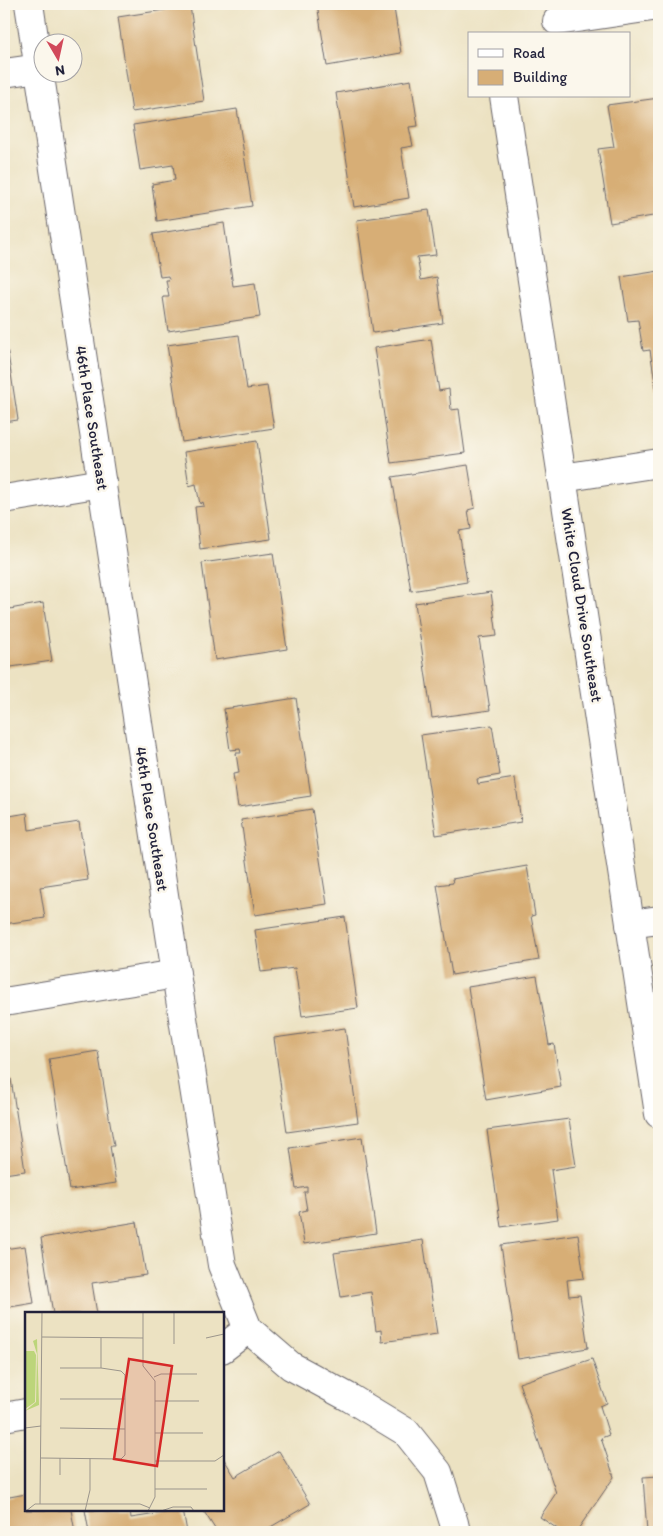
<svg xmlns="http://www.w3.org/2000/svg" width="663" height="1536" font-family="Itim,sans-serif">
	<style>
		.building { fill: #d7ae76 }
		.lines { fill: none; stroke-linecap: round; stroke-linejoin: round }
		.minor-casing { stroke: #69656a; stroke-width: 30 }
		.minor { stroke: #fff; stroke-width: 28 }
		.labels { text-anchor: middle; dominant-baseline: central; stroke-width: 5; stroke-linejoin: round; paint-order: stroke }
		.street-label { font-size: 16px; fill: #22223b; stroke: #fbf7ec }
		.inset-road { fill: none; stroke: #9b958c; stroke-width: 1 }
		.view { fill: #d62828; fill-opacity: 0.15; stroke: #d62828; stroke-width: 2.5 }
		.inset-edge { fill: none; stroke: #22223b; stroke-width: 2.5 }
	</style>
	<rect width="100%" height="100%" fill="#fbf7ec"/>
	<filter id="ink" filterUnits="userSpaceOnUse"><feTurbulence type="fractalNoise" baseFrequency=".02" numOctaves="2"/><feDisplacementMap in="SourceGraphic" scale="10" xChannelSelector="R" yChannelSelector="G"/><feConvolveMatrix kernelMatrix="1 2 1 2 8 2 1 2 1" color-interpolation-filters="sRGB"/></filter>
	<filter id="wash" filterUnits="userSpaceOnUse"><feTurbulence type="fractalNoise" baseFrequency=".0096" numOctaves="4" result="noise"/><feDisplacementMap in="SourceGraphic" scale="20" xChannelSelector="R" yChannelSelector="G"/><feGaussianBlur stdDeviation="1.12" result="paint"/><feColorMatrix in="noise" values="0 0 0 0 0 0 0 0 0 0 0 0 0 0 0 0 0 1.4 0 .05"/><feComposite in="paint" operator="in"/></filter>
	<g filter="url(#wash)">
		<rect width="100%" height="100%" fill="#ece2c2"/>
		<g id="blocks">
			<g class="building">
				<polygon points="317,4 410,4 410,6 394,8 401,53 327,66"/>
				<polygon points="190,6 204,101 132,112 118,17"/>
				<polygon points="411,80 418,126 409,127 413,146 401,148 409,198 354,207 336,93"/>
				<polygon points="659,98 659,215 610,223 598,149 614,147 607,105"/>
				<polygon points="237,109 252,206 157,221 152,184 175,180 173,165 140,170 133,125"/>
				<polygon points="429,210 436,255 417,257 421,280 437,277 443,323 373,333 357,220"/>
				<polygon points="224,223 233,286 255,283 260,317 168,331 163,297 169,297 166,280 169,280 168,276 160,277 153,234"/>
				<polygon points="659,271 659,389 656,389 650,350 643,351 638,320 628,321 621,277"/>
				<polygon points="239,335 247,389 267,386 274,428 182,442 167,345"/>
				<polygon points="431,339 439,391 449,389 451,410 459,409 465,453 391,463 374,348"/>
				<polygon points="7,347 18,420 4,422 4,348"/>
				<polygon points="257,441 271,539 200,549 195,507 204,506 203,502 200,504 196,484 189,486 184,452"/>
				<polygon points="468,465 475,508 468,510 471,529 459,531 467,582 411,591 392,477"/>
				<polygon points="273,553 287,649 215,660 202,563"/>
				<polygon points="491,592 497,636 479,638 490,710 432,718 415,603"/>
				<polygon points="43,603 52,661 4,668 4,610"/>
				<polygon points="296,698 311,796 238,807 233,774 239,773 236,753 241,753 240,749 230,750 224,709"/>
				<polygon points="492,725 500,775 477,779 478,784 515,778 521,822 436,835 421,735"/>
				<polygon points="312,809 327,904 255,915 241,820"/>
				<polygon points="27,813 29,830 79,822 88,880 40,887 45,918 4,924 4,817"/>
				<polygon points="527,866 535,915 531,916 539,960 452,975 437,885 453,883 452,879"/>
				<polygon points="345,917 358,1008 302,1016 295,968 261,972 255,930"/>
				<polygon points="537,976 549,1045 554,1044 561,1087 486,1100 468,987"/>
				<polygon points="345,1028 358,1122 287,1132 274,1038"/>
				<polygon points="98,1051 114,1146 110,1146 116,1183 70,1190 49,1059"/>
				<polygon points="11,1079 25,1171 4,1174 4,1081"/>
				<polygon points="569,1119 576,1166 551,1170 558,1219 501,1227 487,1130"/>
				<polygon points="362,1137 376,1233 304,1244 299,1212 307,1210 304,1192 307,1192 307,1187 296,1189 290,1148"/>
				<polygon points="137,1222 146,1275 92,1283 97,1314 53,1314 41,1238"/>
				<polygon points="578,1234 584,1278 567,1280 569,1296 580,1295 588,1348 518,1359 501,1245"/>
				<polygon points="423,1240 437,1334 382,1342 381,1330 376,1331 371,1292 341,1297 334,1253"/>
				<polygon points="25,1246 34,1303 4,1308 4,1249"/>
				<polygon points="592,1359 607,1403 600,1406 609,1435 601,1438 614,1477 576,1532 562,1532 540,1517 556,1493 519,1383"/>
				<polygon points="279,1451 310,1504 262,1532 217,1532 203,1510 222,1510 222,1456 235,1477"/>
				<polygon points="659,1476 659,1532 647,1532 643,1477"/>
				<polygon points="26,1494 26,1510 71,1510 75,1532 4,1532 4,1498"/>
				<polygon points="85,1510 130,1510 131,1518 183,1510 187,1532 89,1532"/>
			</g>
		</g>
	</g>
	<g filter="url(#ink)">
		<use href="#blocks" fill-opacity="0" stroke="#69656a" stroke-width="1"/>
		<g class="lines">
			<defs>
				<g id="minor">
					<polyline points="29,4 176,974 222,1265 248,1329 291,1366 350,1398 406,1432 438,1472 454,1523 456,1532"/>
					<polyline points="557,21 659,6"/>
					<polyline points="4,73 39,68"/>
					<polyline points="504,96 659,1114"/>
					<polyline points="562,478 659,463"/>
					<polyline points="4,499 102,483"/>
					<polyline points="630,924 659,920"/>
					<polyline points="4,1002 176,974"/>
					<polyline points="222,1349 248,1329"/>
					<polyline points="4,1417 26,1413"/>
				</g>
			</defs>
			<use href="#minor" class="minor-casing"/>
			<use href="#minor" class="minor"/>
		</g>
	</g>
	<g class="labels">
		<g class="street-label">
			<text transform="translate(92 418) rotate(81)">46th Place Southeast</text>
			<text transform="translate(582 605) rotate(81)">White Cloud Drive Southeast</text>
			<text transform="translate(152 819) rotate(81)">46th Place Southeast</text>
		</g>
	</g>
	<g transform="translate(25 1312)">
		<rect width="199" height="199" fill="#ece2c2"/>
		<path d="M12 27 14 93 0 99 11 90 12 42 8 29ZM0 39H9L11 43 10 90 0 97Z" fill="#bcd57a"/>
		<path class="inset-road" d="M118 0V54L130 69V185L123 199M17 25 118 26M76 26V56L96 59 100 63V143L96 147M181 26 199 22M149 32V0M35 56H76M129 65 136 62H172M35 87H100M130 89H174M0 116 16 114M35 116 100 117M130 121H178M16 146 96 147M130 149H190L199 143M35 163V146M130 177H182M15 192 17 0M1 199 10 192H115L125 196M60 199 65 178V146M136 199 148 195H166L169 199"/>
		<path class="view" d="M104 47 147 54 132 154 89 147Z"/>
		<rect width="199" height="199" class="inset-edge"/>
	</g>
	<rect width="663" height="1536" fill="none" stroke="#fbf7ec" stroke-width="20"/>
	<rect x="468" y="32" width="162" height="65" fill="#fbf7ec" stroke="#a4a2a5"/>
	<rect x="478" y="49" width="25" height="8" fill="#ffffff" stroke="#a4a2a5"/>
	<text x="513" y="58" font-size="15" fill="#22223b">Road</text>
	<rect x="478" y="70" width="25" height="15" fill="#d7ae76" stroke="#a4a2a5"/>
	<text x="513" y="82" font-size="15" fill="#22223b">Building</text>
	<g transform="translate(58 58) rotate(171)"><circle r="24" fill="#fbf7ec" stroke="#a4a2a5"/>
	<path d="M0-4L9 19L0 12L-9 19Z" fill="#d1495b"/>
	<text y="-8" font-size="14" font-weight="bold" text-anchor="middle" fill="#22223b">N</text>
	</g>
</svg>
